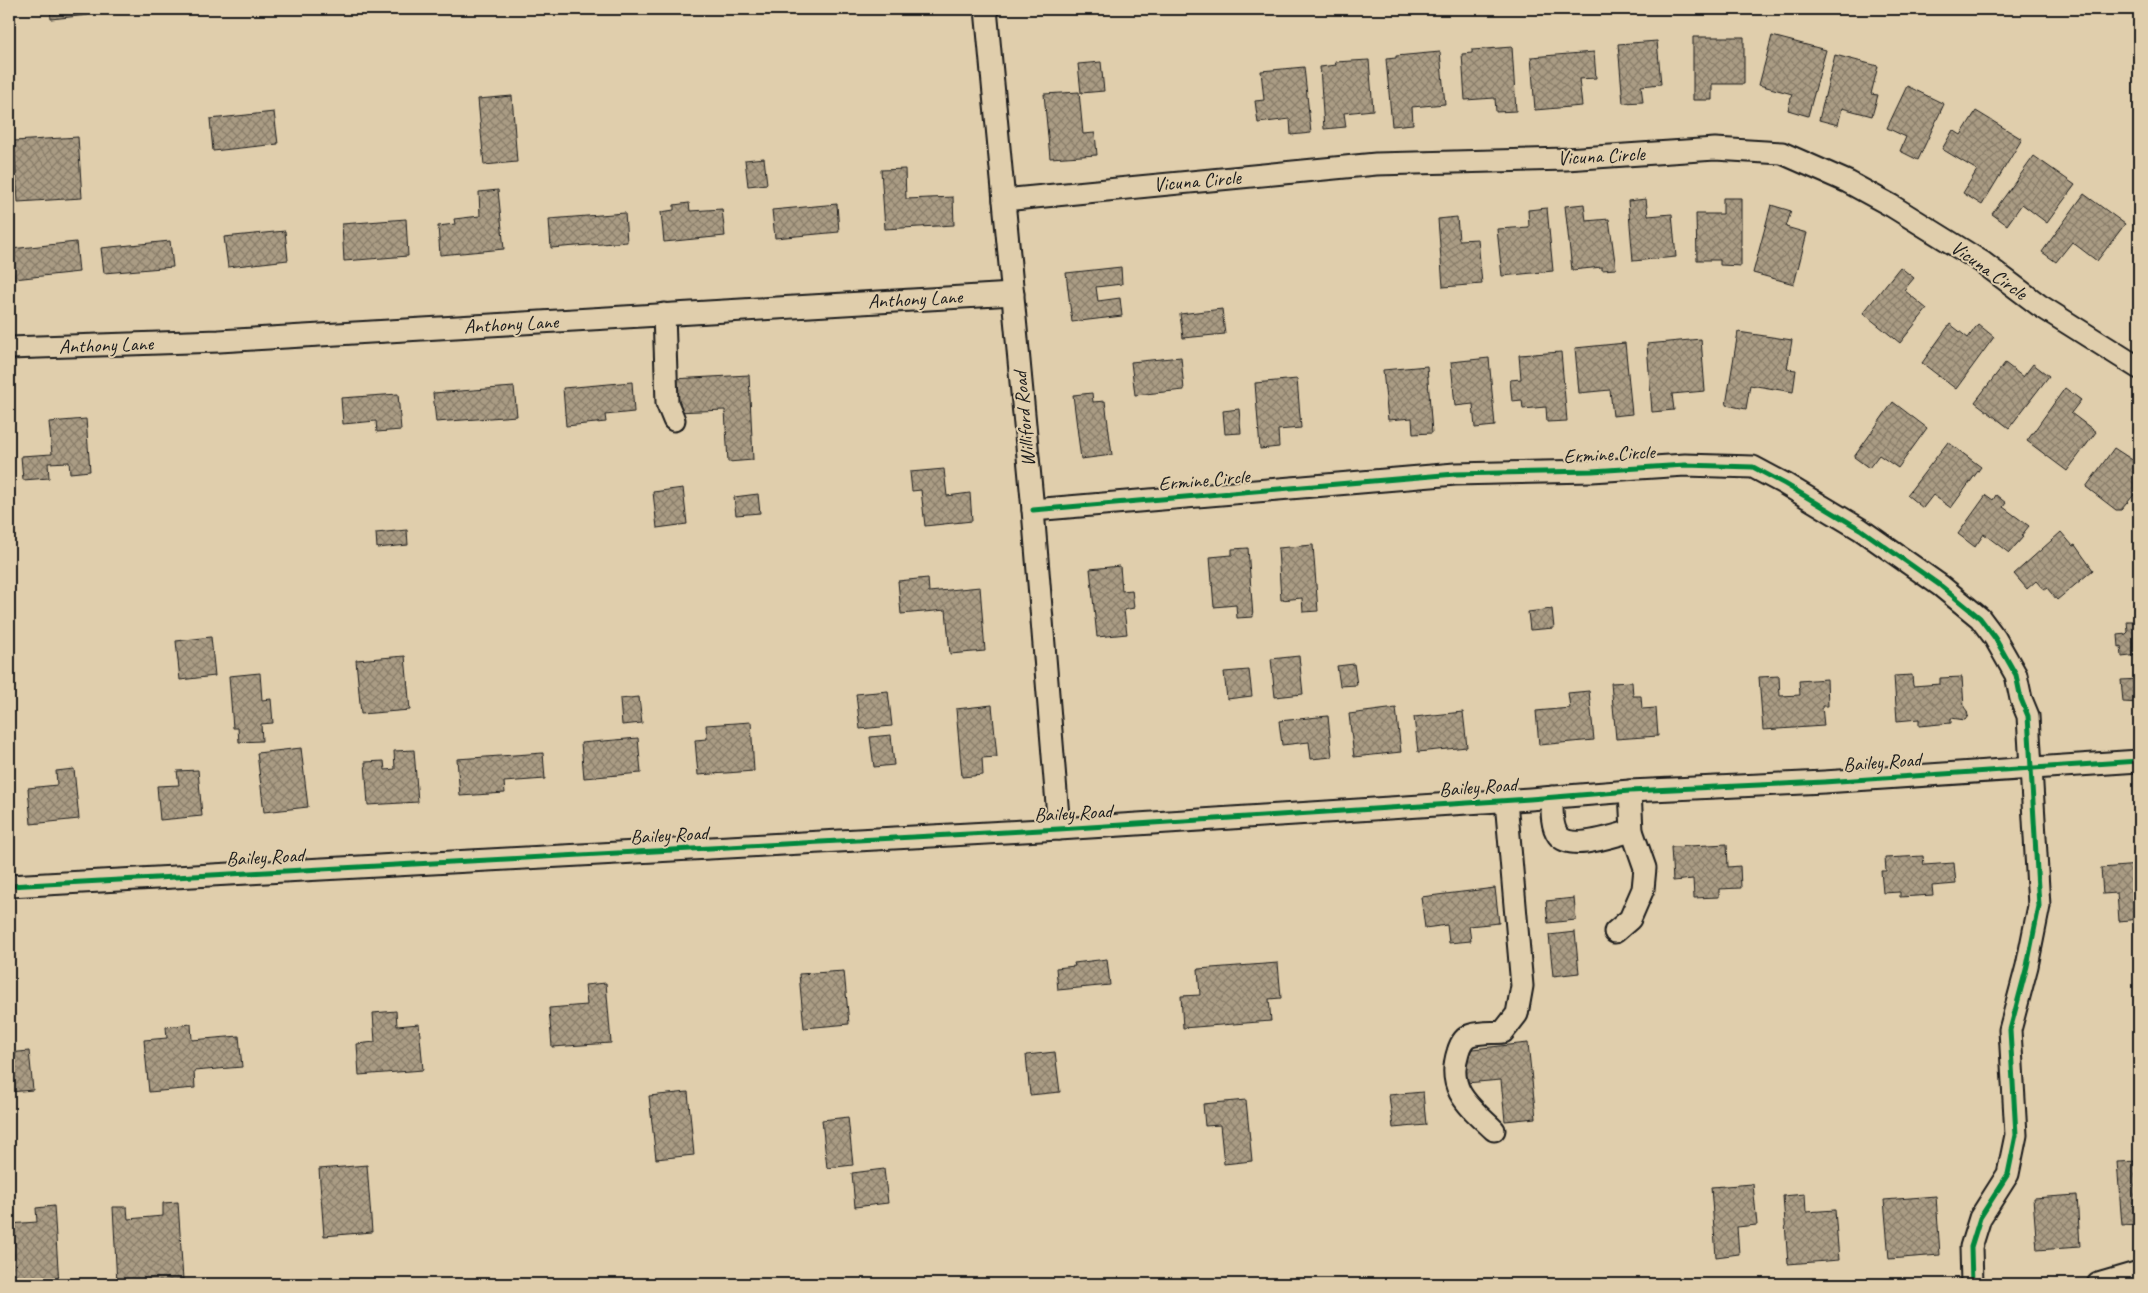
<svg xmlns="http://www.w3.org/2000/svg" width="2148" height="1293" font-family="Caveat,sans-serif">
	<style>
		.building { fill: url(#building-cross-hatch); stroke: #1c1c1c }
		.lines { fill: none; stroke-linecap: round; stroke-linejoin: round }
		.minor-casing { stroke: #1c1c1c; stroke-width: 25 }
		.minor { stroke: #e0ceac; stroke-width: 21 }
		.cycleway-casing { stroke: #e0ceac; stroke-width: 8 }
		.cycleway { stroke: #00873e; stroke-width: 5 }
		.labels { text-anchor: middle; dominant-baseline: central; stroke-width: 4; stroke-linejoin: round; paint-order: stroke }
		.street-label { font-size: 20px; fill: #1c1c1c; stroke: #e0ceac }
	</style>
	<defs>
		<pattern id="building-cross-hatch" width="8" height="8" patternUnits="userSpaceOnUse" patternTransform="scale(1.25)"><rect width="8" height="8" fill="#aa9c84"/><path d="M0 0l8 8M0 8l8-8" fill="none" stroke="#8a7e6b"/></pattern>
	</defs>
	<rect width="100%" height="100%" fill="#e0ceac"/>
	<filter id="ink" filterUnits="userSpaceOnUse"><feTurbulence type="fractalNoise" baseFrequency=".02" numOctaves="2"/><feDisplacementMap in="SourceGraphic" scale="10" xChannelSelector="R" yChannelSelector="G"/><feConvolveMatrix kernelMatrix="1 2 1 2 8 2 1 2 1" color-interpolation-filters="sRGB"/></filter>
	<g filter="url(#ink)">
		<g class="building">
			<polygon points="9,9 14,9 15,22 9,22"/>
			<polygon points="50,9 87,9 88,15 51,19"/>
			<polygon points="1772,36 1826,50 1808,116 1788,110 1792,94 1759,85"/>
			<polygon points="1693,37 1744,37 1744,84 1712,84 1712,100 1693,100"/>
			<polygon points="1657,41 1661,84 1641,86 1643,102 1623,103 1618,44"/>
			<polygon points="1512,47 1516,111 1496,112 1495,98 1465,100 1462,54 1472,53 1472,50"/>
			<polygon points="1440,52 1445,104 1412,107 1413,124 1392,126 1386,59 1396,58 1396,56"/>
			<polygon points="1594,52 1596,78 1579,79 1582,106 1535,110 1531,57"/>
			<polygon points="1835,55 1878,66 1871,94 1878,95 1872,116 1842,108 1838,125 1819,120"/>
			<polygon points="1369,60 1373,110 1344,113 1346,127 1324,129 1320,67 1336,65 1335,62"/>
			<polygon points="1101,62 1104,91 1081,93 1078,64"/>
			<polygon points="1304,67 1311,133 1291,135 1290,119 1258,123 1255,101 1264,100 1261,71"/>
			<polygon points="1907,86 1944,104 1918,160 1900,151 1906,137 1887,128"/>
			<polygon points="1079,92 1083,134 1095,133 1097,155 1050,158 1044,94"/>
			<polygon points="512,96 517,162 484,165 478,99"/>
			<polygon points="1976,111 2022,139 1982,205 1963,193 1977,170 1942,149 1953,130 1961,135"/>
			<polygon points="274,112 278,144 213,151 210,119"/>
			<polygon points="78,137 82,198 18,202 14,141"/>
			<polygon points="2034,156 2075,185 2047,223 2022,204 2007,225 1992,214"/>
			<polygon points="764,158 767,184 748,186 745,160"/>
			<polygon points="905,169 906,199 953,197 954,225 885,229 881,170"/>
			<polygon points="498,190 504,249 440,255 438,226 455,224 454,219 480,216 479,192"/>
			<polygon points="2084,194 2125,224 2097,261 2072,242 2056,262 2042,252"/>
			<polygon points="1723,198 1741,198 1741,266 1720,265 1720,260 1697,260 1696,214 1723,214"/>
			<polygon points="1646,199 1648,216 1672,214 1676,257 1633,261 1628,201"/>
			<polygon points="689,203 690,211 722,209 725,236 664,242 661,212 674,210 674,205"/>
			<polygon points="837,204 839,232 775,238 772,210"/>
			<polygon points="1584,204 1586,221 1609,219 1616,269 1602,270 1602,267 1572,270 1565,206"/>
			<polygon points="1771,205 1791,211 1786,227 1807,233 1794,284 1753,273"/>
			<polygon points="1547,208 1553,271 1502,276 1497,229 1529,227 1528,210"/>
			<polygon points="625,213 627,242 551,248 549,219"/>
			<polygon points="1457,217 1459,240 1478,239 1482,284 1443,287 1438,219"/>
			<polygon points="406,219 408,256 344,261 342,224"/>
			<polygon points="285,231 288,260 228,267 224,237"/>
			<polygon points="170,241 173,267 104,273 101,248"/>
			<polygon points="76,242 79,272 14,279 11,249"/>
			<polygon points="1121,267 1122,284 1096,287 1098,301 1120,298 1122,316 1072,322 1066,273"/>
			<polygon points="1900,267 1914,278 1904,290 1927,309 1900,343 1863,313"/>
			<polygon points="1222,309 1225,334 1183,338 1180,314"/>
			<polygon points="1950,324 1968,338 1978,324 1994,337 1956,389 1922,363"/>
			<polygon points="1738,332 1792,340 1787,369 1796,370 1793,392 1750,385 1746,409 1726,405"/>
			<polygon points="1701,339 1705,391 1672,394 1674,410 1652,412 1647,344"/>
			<polygon points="1625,343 1632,414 1613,416 1610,390 1579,393 1575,348"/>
			<polygon points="1561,352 1567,421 1547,422 1546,407 1523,409 1522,400 1512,401 1510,380 1521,379 1519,355"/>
			<polygon points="1181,357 1184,390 1135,395 1131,362"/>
			<polygon points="1489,358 1495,426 1475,428 1473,404 1455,406 1451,362"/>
			<polygon points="2005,363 2023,377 2033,364 2049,376 2009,428 1975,402"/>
			<polygon points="1427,366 1432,433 1413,434 1412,418 1388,420 1383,370"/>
			<polygon points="749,375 753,460 728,462 725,410 675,412 673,379"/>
			<polygon points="1297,379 1301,428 1278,430 1279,447 1260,449 1255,383"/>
			<polygon points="632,382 634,412 605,415 606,422 566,426 563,388"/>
			<polygon points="514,387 517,416 436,422 433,393"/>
			<polygon points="2065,388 2081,400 2071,413 2096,432 2067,471 2027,441"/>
			<polygon points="1092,393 1093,402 1105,401 1112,455 1081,459 1073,395"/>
			<polygon points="398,394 401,430 377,432 376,421 343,424 341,398"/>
			<polygon points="1893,402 1927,428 1898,468 1879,455 1869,468 1854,457"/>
			<polygon points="1239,409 1241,433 1225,434 1223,411"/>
			<polygon points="86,419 90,471 70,473 69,462 48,463 49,478 23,480 21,456 52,454 49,422"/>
			<polygon points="1948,442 1981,467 1951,508 1933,495 1923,508 1907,495"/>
			<polygon points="2114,448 2134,461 2139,453 2139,489 2121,510 2116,510 2086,487"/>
			<polygon points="944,469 947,496 970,493 972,521 925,526 921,490 912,491 910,472"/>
			<polygon points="683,488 687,524 657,528 653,492"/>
			<polygon points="758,494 760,513 736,515 734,497"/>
			<polygon points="1986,495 1993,500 1996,495 2006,503 2003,507 2029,526 2021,536 2023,537 2009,553 1984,534 1975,547 1958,534"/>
			<polygon points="407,530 408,545 377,548 376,533"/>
			<polygon points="2061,532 2073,546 2075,545 2093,570 2057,600 2047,588 2044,590 2036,581 2027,589 2014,574"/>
			<polygon points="1313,545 1318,611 1303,612 1302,598 1281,600 1278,548"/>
			<polygon points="1248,548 1253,617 1237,618 1236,605 1214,607 1210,557 1232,555 1232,549"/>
			<polygon points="1120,566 1122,591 1132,590 1134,608 1124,610 1127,634 1097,637 1090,569"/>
			<polygon points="928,578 929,592 980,587 985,651 950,654 946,610 901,614 898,581"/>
			<polygon points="1552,609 1554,628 1530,630 1528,612"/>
			<polygon points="2136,618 2139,618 2139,659 2138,655 2122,657 2121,646 2119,647 2118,635 2126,634 2128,632 2127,621 2136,621"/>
			<polygon points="211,637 215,676 180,680 176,641"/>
			<polygon points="405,656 410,710 361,714 356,660"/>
			<polygon points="1299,656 1303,694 1275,697 1271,659"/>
			<polygon points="1354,664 1357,685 1340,686 1337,666"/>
			<polygon points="1249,670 1252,696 1227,699 1224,672"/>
			<polygon points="260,673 262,700 271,699 273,723 261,724 262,741 239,742 238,728 233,728 229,676"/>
			<polygon points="1912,675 1913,686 1940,684 1940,678 1962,677 1964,707 1967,711 1968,716 1965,720 1951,718 1951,723 1919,726 1919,719 1897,721 1894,676"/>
			<polygon points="1779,676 1780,696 1800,695 1799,681 1827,679 1828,706 1822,706 1824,726 1763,730 1759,677"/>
			<polygon points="2139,679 2139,703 2123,702 2121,680"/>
			<polygon points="1632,682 1633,696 1641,696 1642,709 1656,708 1658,736 1616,739 1611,683"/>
			<polygon points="888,691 892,726 860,729 856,694"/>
			<polygon points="1589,691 1594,740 1539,745 1536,711 1570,708 1568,693"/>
			<polygon points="639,697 642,723 622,725 620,699"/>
			<polygon points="992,705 997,757 982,758 983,775 962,777 956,709"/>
			<polygon points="1396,708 1401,752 1354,757 1349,714"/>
			<polygon points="1463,712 1467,747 1418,752 1414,717"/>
			<polygon points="1328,716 1332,757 1311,759 1309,742 1282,745 1279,721"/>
			<polygon points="751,722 754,771 698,775 695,740 707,739 706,725"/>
			<polygon points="891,735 894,765 874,767 870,737"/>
			<polygon points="638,738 641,773 584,778 581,743"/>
			<polygon points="301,748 308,807 264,812 257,753"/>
			<polygon points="414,750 418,802 368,805 365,762 384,761 385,770 395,769 394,751"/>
			<polygon points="543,753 545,779 504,782 505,793 460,796 457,759"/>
			<polygon points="74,769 79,819 31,824 28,788 57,785 56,771"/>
			<polygon points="198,770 202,816 160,820 157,786 179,785 177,771"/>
			<polygon points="1727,844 1728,867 1740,866 1741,888 1719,889 1719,897 1694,898 1693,879 1673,881 1671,847"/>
			<polygon points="1923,856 1924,865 1954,863 1956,884 1932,886 1933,895 1900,897 1900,892 1883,893 1881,871 1886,871 1885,858"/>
			<polygon points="2139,865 2139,919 2119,921 2117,893 2103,894 2101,868"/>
			<polygon points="1495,888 1499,923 1469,926 1471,941 1449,943 1447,925 1425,928 1421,897"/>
			<polygon points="1574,898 1576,920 1548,923 1546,901"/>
			<polygon points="1575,932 1579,973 1553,976 1549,935"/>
			<polygon points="1107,959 1110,985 1058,990 1056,968 1075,966 1074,963"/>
			<polygon points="1278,963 1281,998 1269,999 1271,1021 1183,1028 1181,996 1200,995 1198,969"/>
			<polygon points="844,971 849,1024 804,1028 799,974"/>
			<polygon points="606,983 611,1043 552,1047 549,1008 587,1005 585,985"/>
			<polygon points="396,1011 397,1026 419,1024 423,1070 359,1075 357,1044 375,1042 373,1013"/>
			<polygon points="191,1024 192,1040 239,1036 242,1067 194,1071 195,1088 149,1092 144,1040 167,1038 166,1027"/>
			<polygon points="1528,1043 1536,1118 1505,1121 1501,1080 1466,1083 1463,1050"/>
			<polygon points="29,1051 33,1090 9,1092 9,1053"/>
			<polygon points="1055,1052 1060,1092 1030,1095 1026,1055"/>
			<polygon points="688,1092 694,1155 656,1159 649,1096"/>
			<polygon points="1423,1092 1426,1125 1393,1128 1389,1095"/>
			<polygon points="1246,1100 1252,1161 1224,1164 1220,1125 1205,1126 1203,1104"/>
			<polygon points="848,1117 853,1165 827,1168 822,1120"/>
			<polygon points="2139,1161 2139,1224 2122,1225 2117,1162"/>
			<polygon points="367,1165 372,1232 324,1236 319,1169"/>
			<polygon points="884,1169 888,1203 855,1207 852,1173"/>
			<polygon points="1753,1184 1757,1225 1737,1227 1739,1254 1716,1257 1711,1187"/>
			<polygon points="1805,1194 1806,1212 1835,1210 1839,1260 1788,1264 1783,1196"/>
			<polygon points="2077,1195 2080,1247 2037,1250 2033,1198"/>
			<polygon points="1936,1196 1940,1255 1889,1259 1884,1200"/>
			<polygon points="178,1202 183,1280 117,1284 113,1207 127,1207 128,1219 163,1216 163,1203"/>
			<polygon points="54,1206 59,1284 9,1284 9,1224 37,1222 36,1208"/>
		</g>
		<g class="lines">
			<defs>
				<g id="minor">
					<polyline points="986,9 1033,510 1059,829"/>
					<polyline points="1004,200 1376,164 1566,159 1715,149 1782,153 1848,182 1892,206 1982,262 2039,305 2139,368"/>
					<polyline points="664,314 667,403 674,420"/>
					<polyline points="9,348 219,341 1013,294"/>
					<polyline points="1033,510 1455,474 1592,471 1685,465 1753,467 1785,484 1860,529 1941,586 1980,618 1995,638 2016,675 2021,699 2028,716 2039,906 2027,966 2010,1030 2016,1135 2008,1174 1980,1218 1971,1247 1972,1284"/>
					<path d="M1552 797C1552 809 1551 826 1558 835 1571 852 1615 835 1632 831"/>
					<polyline points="9,886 1059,829 1530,799 1630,791 1824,782 2139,761"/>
					<polyline points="1615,932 1630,919 1643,889 1645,868 1632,831 1630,791"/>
					<path d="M1494 1130C1469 1106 1446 1090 1458 1052 1460 1045 1464 1037 1471 1035 1481 1032 1493 1033 1503 1032L1517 1014 1522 986 1506 801"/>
					<polyline points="2098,1284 2139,1272"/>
				</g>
			</defs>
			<use href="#minor" class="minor-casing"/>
			<use href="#minor" class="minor"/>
			<defs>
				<g id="cycleway">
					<polyline points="1033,510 1455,474 1592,471 1685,465 1753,467 1785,484 1860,529 1941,586 1980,618 1995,638 2016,675 2021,699 2028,716 2039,906 2027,966 2010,1030 2016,1135 2008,1174 1980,1218 1971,1247 1972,1284"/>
					<polyline points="9,886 1059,829 1530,799 1630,791 1824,782 2139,761"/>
				</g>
			</defs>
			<use href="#cycleway" class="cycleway-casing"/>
			<use href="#cycleway" class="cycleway"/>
		</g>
	</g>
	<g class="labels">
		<g class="street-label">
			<text transform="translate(1601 156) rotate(-3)">Vicuna Circle</text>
			<text transform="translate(1197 181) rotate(-5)">Vicuna Circle</text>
			<text transform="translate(1989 270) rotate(35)">Vicuna Circle</text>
			<text transform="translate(915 299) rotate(-3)">Anthony Lane</text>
			<text transform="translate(511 324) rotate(-3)">Anthony Lane</text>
			<text transform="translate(106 345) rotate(-2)">Anthony Lane</text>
			<text transform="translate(1024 419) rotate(-95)">Williford Road</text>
			<text transform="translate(1609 454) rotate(-3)">Ermine Circle</text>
			<text transform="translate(1204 480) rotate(-5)">Ermine Circle</text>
			<text transform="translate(1882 762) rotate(-4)">Bailey Road</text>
			<text transform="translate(1478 787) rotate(-4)">Bailey Road</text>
			<text transform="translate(1073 813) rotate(-3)">Bailey Road</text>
			<text transform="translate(669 835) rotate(-3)">Bailey Road</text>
			<text transform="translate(265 857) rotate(-3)">Bailey Road</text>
		</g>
	</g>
	<rect width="2148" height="1293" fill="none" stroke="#e0ceac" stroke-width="30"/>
	<rect x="15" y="15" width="2118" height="1263" fill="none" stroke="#1c1c1c" stroke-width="2" filter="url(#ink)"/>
</svg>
